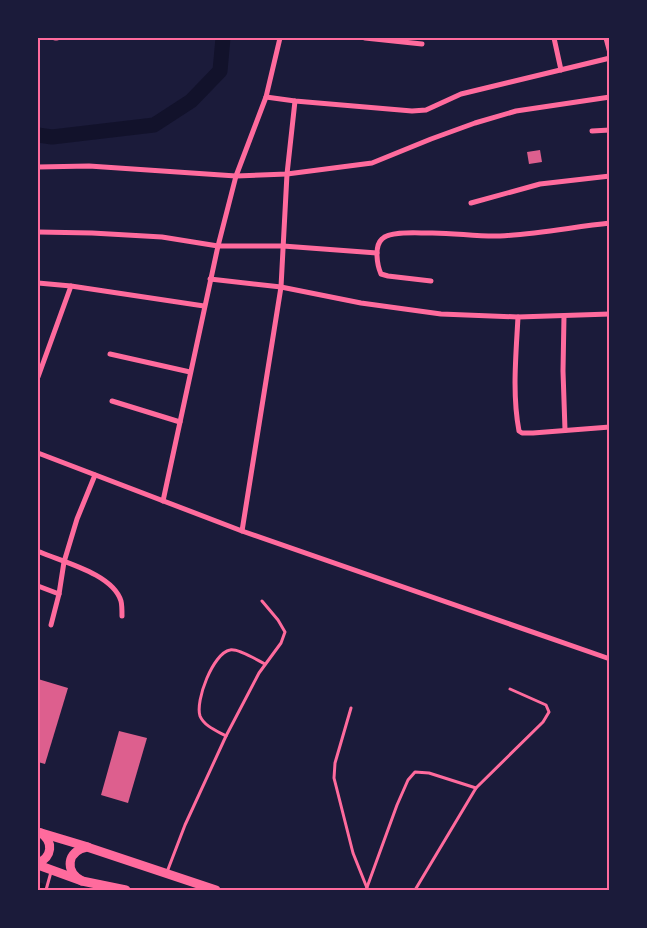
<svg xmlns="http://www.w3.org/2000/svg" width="647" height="928" font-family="'DejaVu Sans',sans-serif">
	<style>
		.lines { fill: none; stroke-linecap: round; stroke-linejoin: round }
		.river { stroke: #12122b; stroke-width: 15 }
		.building { fill: #dd5f8e }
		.service { stroke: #ff6b9d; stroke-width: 3 }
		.minor { stroke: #ff6b9d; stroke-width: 5 }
		.trunk { stroke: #ff6b9d; stroke-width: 9 }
		.neatline { fill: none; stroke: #ff6b9d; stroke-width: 2 }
	</style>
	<rect width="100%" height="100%" fill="#1b1b3a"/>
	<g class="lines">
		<g class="river">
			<polyline points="38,135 52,137 154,125 191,101 220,71 223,38"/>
			<polyline points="38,890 39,890"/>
		</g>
	</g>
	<g class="building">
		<polygon points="540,150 542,162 529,164 527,152"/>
		<polygon points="38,679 68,688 45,764 38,762"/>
		<polygon points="119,731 147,738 128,803 101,795"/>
	</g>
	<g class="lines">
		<g class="service">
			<polyline points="351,708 335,763 334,778 353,853 367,888"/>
			<path d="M226 736C217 731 204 726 200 716 195 701 213 653 230 650 238 648 257 660 265 664"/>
			<polyline points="167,872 185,825 226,736 259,673 281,643 285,632 278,620 262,601"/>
			<polyline points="46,890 51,872"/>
			<polyline points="366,890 397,805 408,780 415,772 429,773 476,788"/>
			<polyline points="415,890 476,788 543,722 549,712 546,705 510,689"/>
		</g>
		<g class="minor">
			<polyline points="55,38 57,38"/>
			<polyline points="365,38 422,44"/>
			<polyline points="554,38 561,70"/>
			<polyline points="606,38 610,53"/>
			<polyline points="266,97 295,101 412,111 426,110 461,94 610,58"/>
			<polyline points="592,131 610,130"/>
			<polyline points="38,167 89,166 236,176 287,174 372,163 431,139 475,123 516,111 610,97"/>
			<polyline points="471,203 540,184 610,176"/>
			<polyline points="38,232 92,233 162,237 218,246 283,246 377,253"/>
			<polyline points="210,279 281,287 361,303 441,314 518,317 610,314"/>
			<path d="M431 281 388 276 381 274C377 265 374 246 382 239 390 231 416 233 427 233 451 232 476 237 500 236 537 234 573 227 610 223"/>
			<polyline points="38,283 71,286 204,306"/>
			<polyline points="564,316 563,371 565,430"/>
			<path d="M518 317C516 355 512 394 519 431L522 433H533L610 427"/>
			<polyline points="110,354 190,372"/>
			<polyline points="38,377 71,286"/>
			<polyline points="112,401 180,422"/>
			<polyline points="38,453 242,531 610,659"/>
			<polyline points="163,501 218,246 236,176 266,97 280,38"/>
			<polyline points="242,531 281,287 287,174 295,101"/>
			<path d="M40 552C63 562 113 574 121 601 122 605 122 611 122 616"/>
			<polyline points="38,586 59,594"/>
			<polyline points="51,625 59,594 64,562 77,519 95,475"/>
		</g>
		<g class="trunk">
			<polyline points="38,832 88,847"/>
			<path d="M38 863C52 857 54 842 41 833"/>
			<polyline points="38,865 82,881 126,890"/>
			<path d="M82 881C64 871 67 851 87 847L216 890"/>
		</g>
	</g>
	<rect width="647" height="928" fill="none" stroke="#1b1b3a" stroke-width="78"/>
	<rect x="39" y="39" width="569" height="850" class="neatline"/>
</svg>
